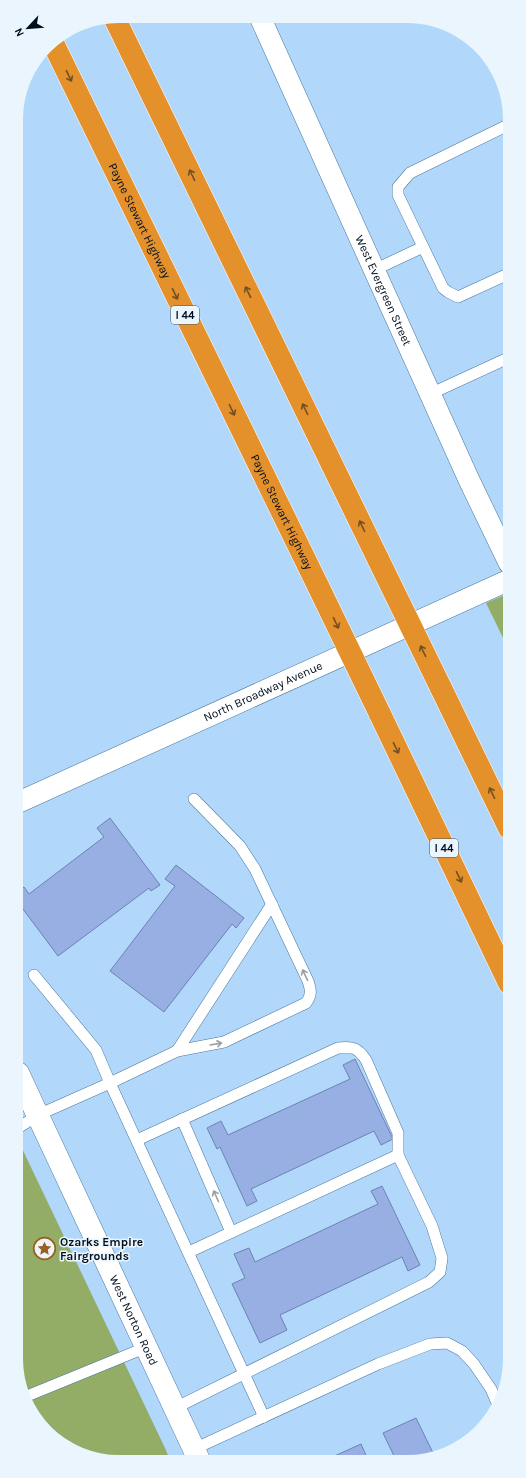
<svg xmlns="http://www.w3.org/2000/svg" width="526" height="1478" font-family="Karla,sans-serif">
	<style>
		.green { fill: #93ad67 }
		.building { fill: #97afe3; stroke: #6c82b3 }
		.lines { fill: none; stroke-linecap: round; stroke-linejoin: round }
		.lane-casing { stroke: #48769e; stroke-width: 12 }
		.street-casing { stroke: #48769e; stroke-width: 22 }
		.secondary-casing { stroke: #48769e; stroke-width: 23 }
		.highway-casing { stroke: #fff; stroke-width: 23 }
		.lane { stroke: #fff; stroke-width: 11 }
		.street { stroke: #fff; stroke-width: 21 }
		.secondary { stroke: #fff; stroke-width: 22 }
		.highway { stroke: #e4902b; stroke-width: 22 }
		.highway-bridge-casing { stroke: #fff; stroke-width: 23; stroke-linecap: butt }
		.highway-bridge { stroke: #e4902b; stroke-width: 22 }
		.oneway { stroke: #725024 }
		.oneway2 { stroke: #999fa5 }
		.labels { text-anchor: middle; dominant-baseline: central; stroke-width: 3; stroke-linejoin: round; paint-order: stroke }
		.shield { fill: #ebf5fe; stroke: #465461; stroke-width: 1 }
		.shield-label { font-size: 11px; font-weight: bold; fill: #000f1e }
		.street-label { font-size: 12px; fill: #000f1e; stroke: #ebf5fe }
		.poi-label { font-size: 12px; font-weight: bold; fill: #000f1e; stroke: #ebf5fe; text-anchor: start }
	</style>
	<rect width="100%" height="100%" fill="#b1d8fb"/>
	<g class="green">
		<polygon points="509,593 509,650 486,603"/>
		<polygon points="18,1140 165,1448 170,1460 99,1460 46,1432 18,1379"/>
	</g>
	<g class="building">
		<polygon points="110,818 160,885 151,891 149,888 58,956 17,901 17,892 24,887 29,894 104,837 97,828"/>
		<polygon points="176,865 244,918 236,928 232,924 164,1012 110,971 175,886 165,879"/>
		<polygon points="355,1059 393,1139 381,1145 374,1131 251,1189 257,1201 247,1206 220,1147 217,1149 207,1128 221,1121 228,1135 350,1079 343,1065"/>
		<polygon points="382,1186 420,1265 408,1271 402,1257 280,1315 287,1330 260,1343 232,1284 245,1278 234,1254 249,1248 255,1262 378,1204 371,1191"/>
		<polygon points="416,1418 435,1457 427,1460 396,1460 383,1433"/>
		<polygon points="361,1444 368,1460 331,1460 330,1458"/>
	</g>
	<g class="lines">
		<defs>
			<g id="lane">
				<polyline points="508,125 410,173 398,187 398,195 443,288 448,292 458,297 508,274"/>
				<polyline points="374,270 423,247"/>
				<polyline points="430,394 508,358"/>
				<path d="M194 799 240 846 255 869 308 981C311 990 312 995 306 1003L224 1042 177 1051 110 1083 264 1417"/>
				<polyline points="177,1051 272,904"/>
				<polyline points="182,1119 231,1232"/>
				<polyline points="18,1128 38,1115 110,1083 96,1050 34,975"/>
				<path d="M137 1140 338 1048C353 1046 358 1048 366 1060L398 1133V1155"/>
				<polyline points="27,1396 147,1347"/>
				<polyline points="175,1408 429,1282 440,1272 442,1258 432,1226 398,1155 189,1252"/>
				<polyline points="194,1449 378,1364 430,1344 447,1343 462,1351 474,1364 491,1389 498,1405"/>
			</g>
			<g id="street">
				<path id="s1" d="M260 17 469 480 509 563"/>
				<path id="s2" d="M17 803 509 580"/>
			</g>
			<g id="secondary">
				<path id="s3" d="M18 1073 199 1460"/>
			</g>
			<g id="highway">
				<polyline points="114,17 379,561"/>
				<path id="s4" d="M52 41 319 588"/>
				<polyline points="440,686 509,828"/>
				<polyline points="379,712 509,983"/>
			</g>
		</defs>
		<use href="#lane" class="lane-casing"/>
		<use href="#street" class="street-casing"/>
		<use href="#secondary" class="secondary-casing"/>
		<use href="#highway" class="highway-casing"/>
		<use href="#lane" class="lane"/>
		<use href="#street" class="street"/>
		<use href="#secondary" class="secondary"/>
		<use href="#highway" class="highway"/>
		<defs>
			<g id="highway-bridge">
				<polyline points="379,561 440,686"/>
				<polyline points="319,588 379,712"/>
			</g>
		</defs>
		<use href="#highway-bridge" class="highway-bridge-casing"/>
		<use href="#highway-bridge" class="highway-bridge"/>
	</g>
	<defs><path id="oneway-shaft" d="M-6 0H5M1.5-3L5.5 0L1.5 3" fill="none" stroke-width="1.6" stroke-linecap="round" stroke-linejoin="round"/></defs>
	<g class="oneway">
		<use href="#oneway-shaft" transform="translate(69 76) rotate(64)"/>
		<use href="#oneway-shaft" transform="translate(192 175) rotate(-116)"/>
		<use href="#oneway-shaft" transform="translate(248 292) rotate(-116)"/>
		<use href="#oneway-shaft" transform="translate(175 294) rotate(64)"/>
		<use href="#oneway-shaft" transform="translate(305 409) rotate(-116)"/>
		<use href="#oneway-shaft" transform="translate(232 410) rotate(64)"/>
		<use href="#oneway-shaft" transform="translate(362 526) rotate(-116)"/>
		<use href="#oneway-shaft" transform="translate(336 623) rotate(64)"/>
		<use href="#oneway-shaft" transform="translate(423 651) rotate(-116)"/>
		<use href="#oneway-shaft" transform="translate(396 748) rotate(64)"/>
		<use href="#oneway-shaft" transform="translate(492 793) rotate(-116)"/>
		<use href="#oneway-shaft" transform="translate(459 877) rotate(64)"/>
	</g>
	<g class="oneway2">
		<use href="#oneway-shaft" transform="translate(305 975) rotate(-115)"/>
		<use href="#oneway-shaft" transform="translate(216 1044) rotate(-10)"/>
		<use href="#oneway-shaft" transform="translate(216 1196) rotate(-114)"/>
	</g>
	<defs>
		<symbol id="sight-ring" viewBox="-11 -11 22 22"><circle r="9.5" fill="#ebf5fe" stroke="#9a611e" stroke-width="1.5"/><path d="M0-6L1.8-2.2L6-1.7L2.9 1.2L3.7 5.4L0 3.3L-3.7 5.4L-2.9 1.2L-6-1.7L-1.8-2.2Z" fill="#9a611e"/></symbol>
	</defs>
	<g fill-rule="evenodd">
		<use href="#sight-ring" x="32" y="1236" width="25" height="25"/>
	</g>
	<g class="labels">
		<g class="shield">
			<rect x="171" y="306" width="28" height="18" rx="3"/>
			<rect x="430" y="839" width="28" height="18" rx="3"/>
		</g>
		<g class="shield-label">
			<text x="185" y="315">I 44</text>
			<text x="444" y="848">I 44</text>
		</g>
		<g class="street-label">
			<text stroke="none"><textPath href="#s4" startOffset="200">Payne Stewart Highway</textPath></text>
			<text stroke="none"><textPath href="#s1" startOffset="300">West Evergreen Street</textPath></text>
			<text stroke="none"><textPath href="#s4" startOffset="524">Payne Stewart Highway</textPath></text>
			<text stroke="none"><textPath href="#s2" startOffset="270">North Broadway Avenue</textPath></text>
			<text stroke="none"><textPath href="#s3" startOffset="273">West Norton Road</textPath></text>
		</g>
		<g class="poi-label">
			<text x="60" y="1242">Ozarks Empire<tspan x="60" dy="14">Fairgrounds</tspan></text>
		</g>
	</g>
	<path d="M0 0H526V1478H0ZM119 23H407A96 96 0 0 1 503 119V1359A96 96 0 0 1 407 1455H119A96 96 0 0 1 23 1359V119A96 96 0 0 1 119 23Z" fill="#ebf5fe" fill-rule="evenodd"/>
	<g transform="translate(28 28) rotate(244)" stroke="#ebf5fe" stroke-width="3" paint-order="stroke">
	<path d="M0-3L7 15L0 10L-7 15Z" fill="#000f1e"/>
	<text y="-6" font-size="11" font-weight="bold" text-anchor="middle" fill="#000f1e">N</text>
	</g>
</svg>
